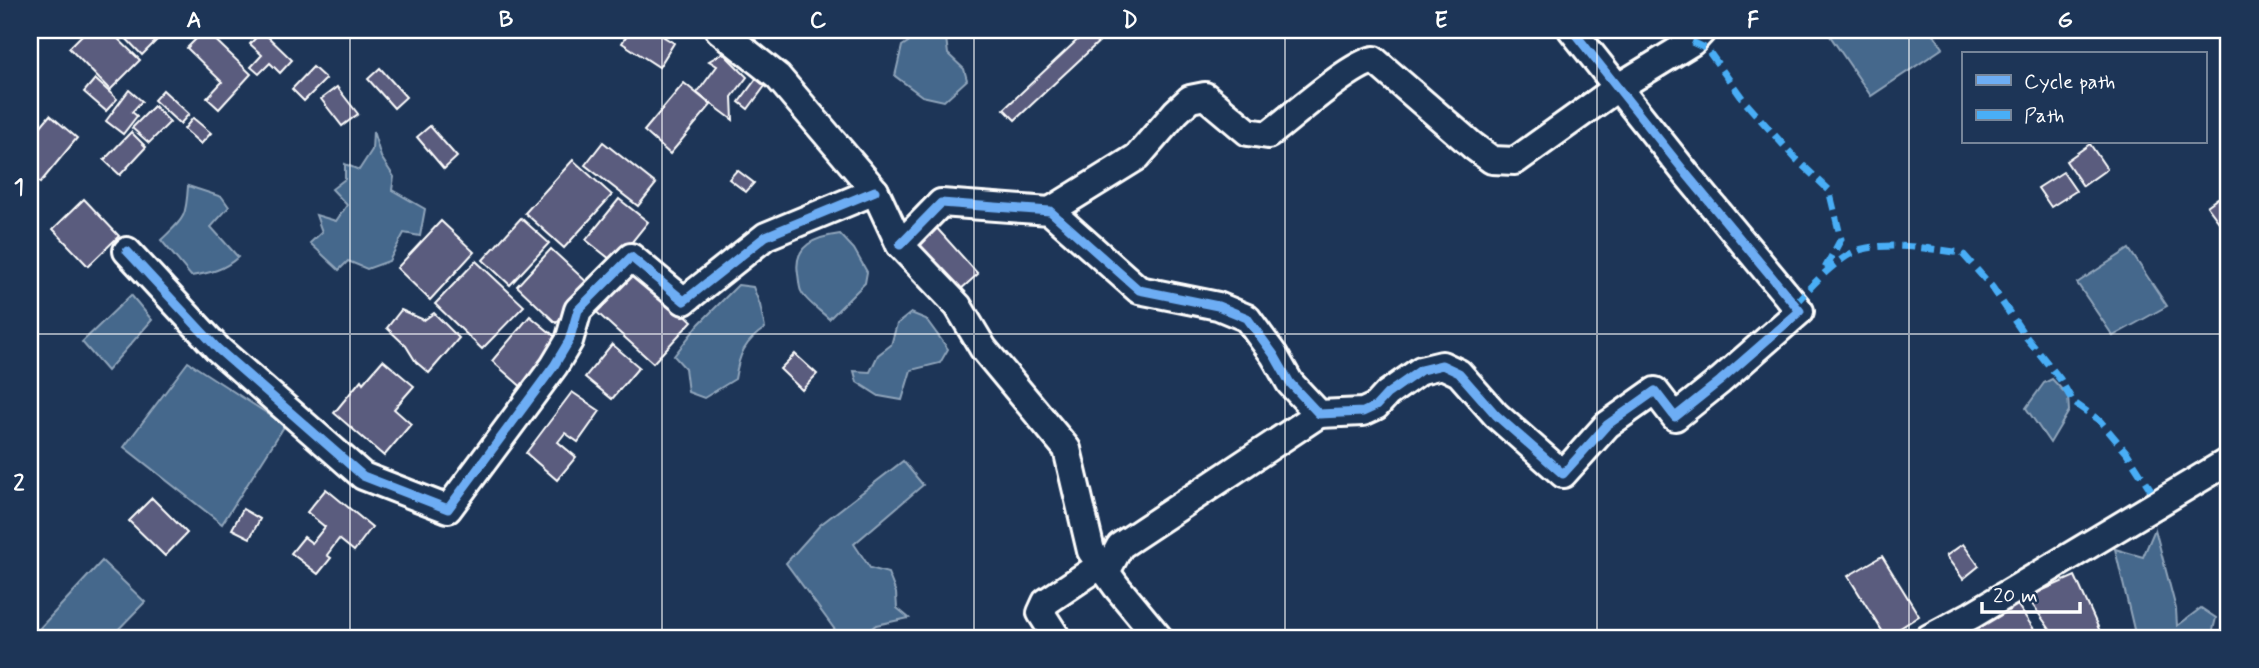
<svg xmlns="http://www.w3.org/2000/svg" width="2259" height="668" font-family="Mynerve,sans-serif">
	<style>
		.water { fill: #45688c; stroke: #8fa4ba; stroke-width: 2 }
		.building { fill: #5a5b7e; stroke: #fff; stroke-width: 2 }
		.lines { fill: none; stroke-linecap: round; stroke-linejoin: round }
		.minor-casing { stroke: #fff; stroke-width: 32 }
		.minor { stroke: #1d3557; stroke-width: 26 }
		.quiet { stroke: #49aef6; stroke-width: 7; stroke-dasharray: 14 7; stroke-linecap: butt }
		.cycleway-casing { stroke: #1d3557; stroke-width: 13 }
		.cycleway { stroke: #6dadf4; stroke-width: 9 }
		.grid { fill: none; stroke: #fff; stroke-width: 2; stroke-opacity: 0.55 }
		.neatline { fill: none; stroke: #fff; stroke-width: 2.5 }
		.grid-label { font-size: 23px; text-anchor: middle; font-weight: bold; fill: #fff }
	</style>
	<rect width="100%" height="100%" fill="#1d3557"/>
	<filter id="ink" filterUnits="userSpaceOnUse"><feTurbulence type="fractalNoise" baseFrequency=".0143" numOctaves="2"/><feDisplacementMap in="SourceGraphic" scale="14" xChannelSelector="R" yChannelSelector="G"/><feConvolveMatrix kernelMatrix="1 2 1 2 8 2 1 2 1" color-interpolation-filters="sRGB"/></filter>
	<g filter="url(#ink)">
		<g class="water">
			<polygon points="919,30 945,30 948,54 964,69 967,80 944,101 922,96 895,76 902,46 917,36"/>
			<polygon points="1826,30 1931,30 1943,48 1871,96"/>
			<polygon points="373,131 381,157 394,177 392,190 425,209 420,236 404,233 389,261 367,269 348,261 339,270 310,243 322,232 316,215 336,221 347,205 332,189 345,179 345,164 359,170 372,150"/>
			<path d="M188 186 222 197 229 207 211 227 238 257C224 270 210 273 191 276L161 240C184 218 186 219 188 186Z"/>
			<path d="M840 234 854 249 867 272 865 283 829 319C821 311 805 301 801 291 799 287 799 279 798 274 793 245 816 237 840 234Z"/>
			<polygon points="2129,249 2167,306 2113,336 2077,283"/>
			<path d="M738 285 753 287 760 305 765 328C744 342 739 355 735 379L704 398 688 392 685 368 674 356 699 324Z"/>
			<polygon points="131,295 152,320 107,371 82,342"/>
			<polygon points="911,313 926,319 948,349 940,363 911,370 902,400 879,396 857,382 854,371 870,372 878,355 891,345 897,324"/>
			<polygon points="188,362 285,425 222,524 124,447"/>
			<polygon points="2052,379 2068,396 2069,411 2050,443 2026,408 2044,383"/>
			<polygon points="903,461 923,485 854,544 870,568 888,573 896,593 897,608 909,618 876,625 859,638 841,638 786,563 820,525"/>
			<polygon points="2155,529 2176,609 2177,626 2201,608 2216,618 2212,634 2229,632 2229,638 2136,638 2115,549 2143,557"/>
			<polygon points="102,561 145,602 110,638 49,638 39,629"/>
		</g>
		<g class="building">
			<polygon points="87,30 109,30 140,60 110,90 69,48"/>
			<polygon points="120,30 153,30 160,37 142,55 119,31"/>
			<polygon points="205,30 251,74 219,109 207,98 222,82 187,48"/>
			<polygon points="630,30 676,30 664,37 674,43 659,67 622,43"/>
			<polygon points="1088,30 1096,30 1104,37 1015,120 1004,109"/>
			<polygon points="262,31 292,60 280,73 270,63 259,74 251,67 262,55 250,44"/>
			<polygon points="723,53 747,77 732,97 733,120 697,93 717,66 709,61"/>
			<polygon points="313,67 326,79 304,101 292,89"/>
			<polygon points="380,68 406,97 394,108 368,79"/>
			<polygon points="95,79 117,99 106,111 84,92"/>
			<polygon points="756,79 765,86 748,109 739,102"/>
			<polygon points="684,83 711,105 670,154 644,131"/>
			<polygon points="337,87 358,114 342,126 321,99"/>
			<polygon points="129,90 142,101 132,112 137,116 123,134 106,121"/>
			<polygon points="163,90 189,114 180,124 154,100"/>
			<polygon points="154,106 170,122 149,143 132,128"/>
			<polygon points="50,115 77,138 40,183 30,174 30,139"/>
			<polygon points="193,118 211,133 201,144 184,129"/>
			<polygon points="430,126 457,157 444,169 417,137"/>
			<polygon points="131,132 146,147 120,175 104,160"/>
			<polygon points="603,142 656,184 638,206 585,165"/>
			<polygon points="2090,144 2107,169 2083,186 2066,161"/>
			<polygon points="573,160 612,195 564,248 525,213"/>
			<polygon points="737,170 754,183 746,192 729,179"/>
			<polygon points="2063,172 2076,191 2051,207 2038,188"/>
			<polygon points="2218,198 2229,212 2229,231 2227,233 2207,206"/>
			<polygon points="84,199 119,236 88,266 53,229"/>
			<polygon points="619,199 648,222 615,263 586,240"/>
			<polygon points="521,218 549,243 510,285 483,260"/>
			<polygon points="441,221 474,252 430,300 397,268"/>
			<polygon points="934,225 978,274 960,290 916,241"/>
			<polygon points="551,249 590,285 556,323 517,286"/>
			<polygon points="476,261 524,306 482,349 435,304"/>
			<polygon points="631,265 692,321 653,363 592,308"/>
			<polygon points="401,310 424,320 434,313 459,338 429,373 416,362 406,346 387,328"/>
			<polygon points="530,316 564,344 525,390 492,361"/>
			<polygon points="612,344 639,367 612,399 585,377"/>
			<polygon points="795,354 817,374 802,390 780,369"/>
			<polygon points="383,360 414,386 394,409 411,424 384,456 334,413 361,380 363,383"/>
			<polygon points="572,392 600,411 578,442 565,433 558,442 576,457 557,480 526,453"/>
			<polygon points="326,489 372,527 354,551 339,539 327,555 331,558 318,574 291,553 304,537 312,543 325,527 307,512"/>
			<polygon points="152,498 187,533 165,556 129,521"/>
			<polygon points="243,509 260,519 250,538 232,529"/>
			<polygon points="1963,544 1979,566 1963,579 1946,556"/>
			<polygon points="1882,556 1919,616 1886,637 1848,576"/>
			<polygon points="2075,576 2103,638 2056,638 2027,597"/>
			<polygon points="2014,600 2040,638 1959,638 1972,629"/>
		</g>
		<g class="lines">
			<defs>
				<g id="minor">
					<polyline points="719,30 778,77 875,191 900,245 958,306 983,348 1067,449 1091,551 1116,586 1159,638"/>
					<path d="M1050 211 1137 157 1176 112 1190 99 1205 96 1248 132 1268 135C1292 117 1349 65 1374 60L1473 146 1492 160 1515 161 1617 88 1692 42 1703 30"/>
					<polyline points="900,245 941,203 1050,211 1139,290 1218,306 1247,318 1274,355 1290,383 1319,414 1363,412 1376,406 1387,394 1421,370 1442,365 1459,373 1496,415 1563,474 1607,425 1655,391 1675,417 1720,381 1800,311 1688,176 1572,30"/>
					<polyline points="127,251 218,349 363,476 448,509 554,366 569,341 578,310 631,257 684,301 766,236 875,191"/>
					<polyline points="1106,572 1120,546 1319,414"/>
					<polyline points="1057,638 1041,613 1046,602 1101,565"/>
					<polyline points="1929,638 1972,615 2229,461"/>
				</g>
			</defs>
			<use href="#minor" class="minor-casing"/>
			<use href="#minor" class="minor"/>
			<g class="quiet">
				<polyline points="1692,42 1707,49 1745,102 1796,159 1829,190 1841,239 1823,272"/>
				<path d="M1795 304C1810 287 1840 254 1863 249 1894 242 1931 249 1962 253L1992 287 2023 333 2060 379 2073 402 2100 421 2127 453 2151 490"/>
			</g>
			<defs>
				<g id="cycleway">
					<polyline points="900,245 941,203 1050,211 1139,290 1218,306 1247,318 1274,355 1290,383 1319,414 1363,412 1376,406 1387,394 1421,370 1442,365 1459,373 1496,415 1563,474 1607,425 1655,391 1675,417 1720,381 1800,311 1688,176 1572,30"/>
					<polyline points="127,251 218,349 363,476 448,509 554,366 569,341 578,310 631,257 684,301 766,236 875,191"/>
				</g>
			</defs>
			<use href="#cycleway" class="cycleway-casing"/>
			<use href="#cycleway" class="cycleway"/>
		</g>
	</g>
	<path class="grid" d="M350 30V638M662 30V638M974 30V638M1285 30V638M1597 30V638M1909 30V638M30 334H2229"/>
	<rect width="2259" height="668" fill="none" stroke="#1d3557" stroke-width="77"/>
	<rect x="1962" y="52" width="245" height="91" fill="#1d3557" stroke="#77869a" stroke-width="2"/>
	<rect x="1976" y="75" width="35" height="10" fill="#6dadf4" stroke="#77869a" stroke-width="2"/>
	<text x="2024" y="88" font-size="21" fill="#ffffff">Cycle path</text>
	<rect x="1976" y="110" width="35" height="10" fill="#49aef6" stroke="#77869a" stroke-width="2"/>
	<text x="2024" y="122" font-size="21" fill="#ffffff">Path</text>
	<path d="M1982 602v10h98v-10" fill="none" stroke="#ffffff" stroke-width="3.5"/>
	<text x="1993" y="602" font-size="21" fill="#ffffff" stroke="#1d3557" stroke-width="5" paint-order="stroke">20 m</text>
	<rect x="38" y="38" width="2182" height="592" class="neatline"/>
	<g class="grid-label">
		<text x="194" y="27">A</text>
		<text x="506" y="27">B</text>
		<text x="818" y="27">C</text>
		<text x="1130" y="27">D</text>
		<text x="1441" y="27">E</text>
		<text x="1753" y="27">F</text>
		<text x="2065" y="27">G</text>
		<text x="19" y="194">1</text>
		<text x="19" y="490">2</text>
	</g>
</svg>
